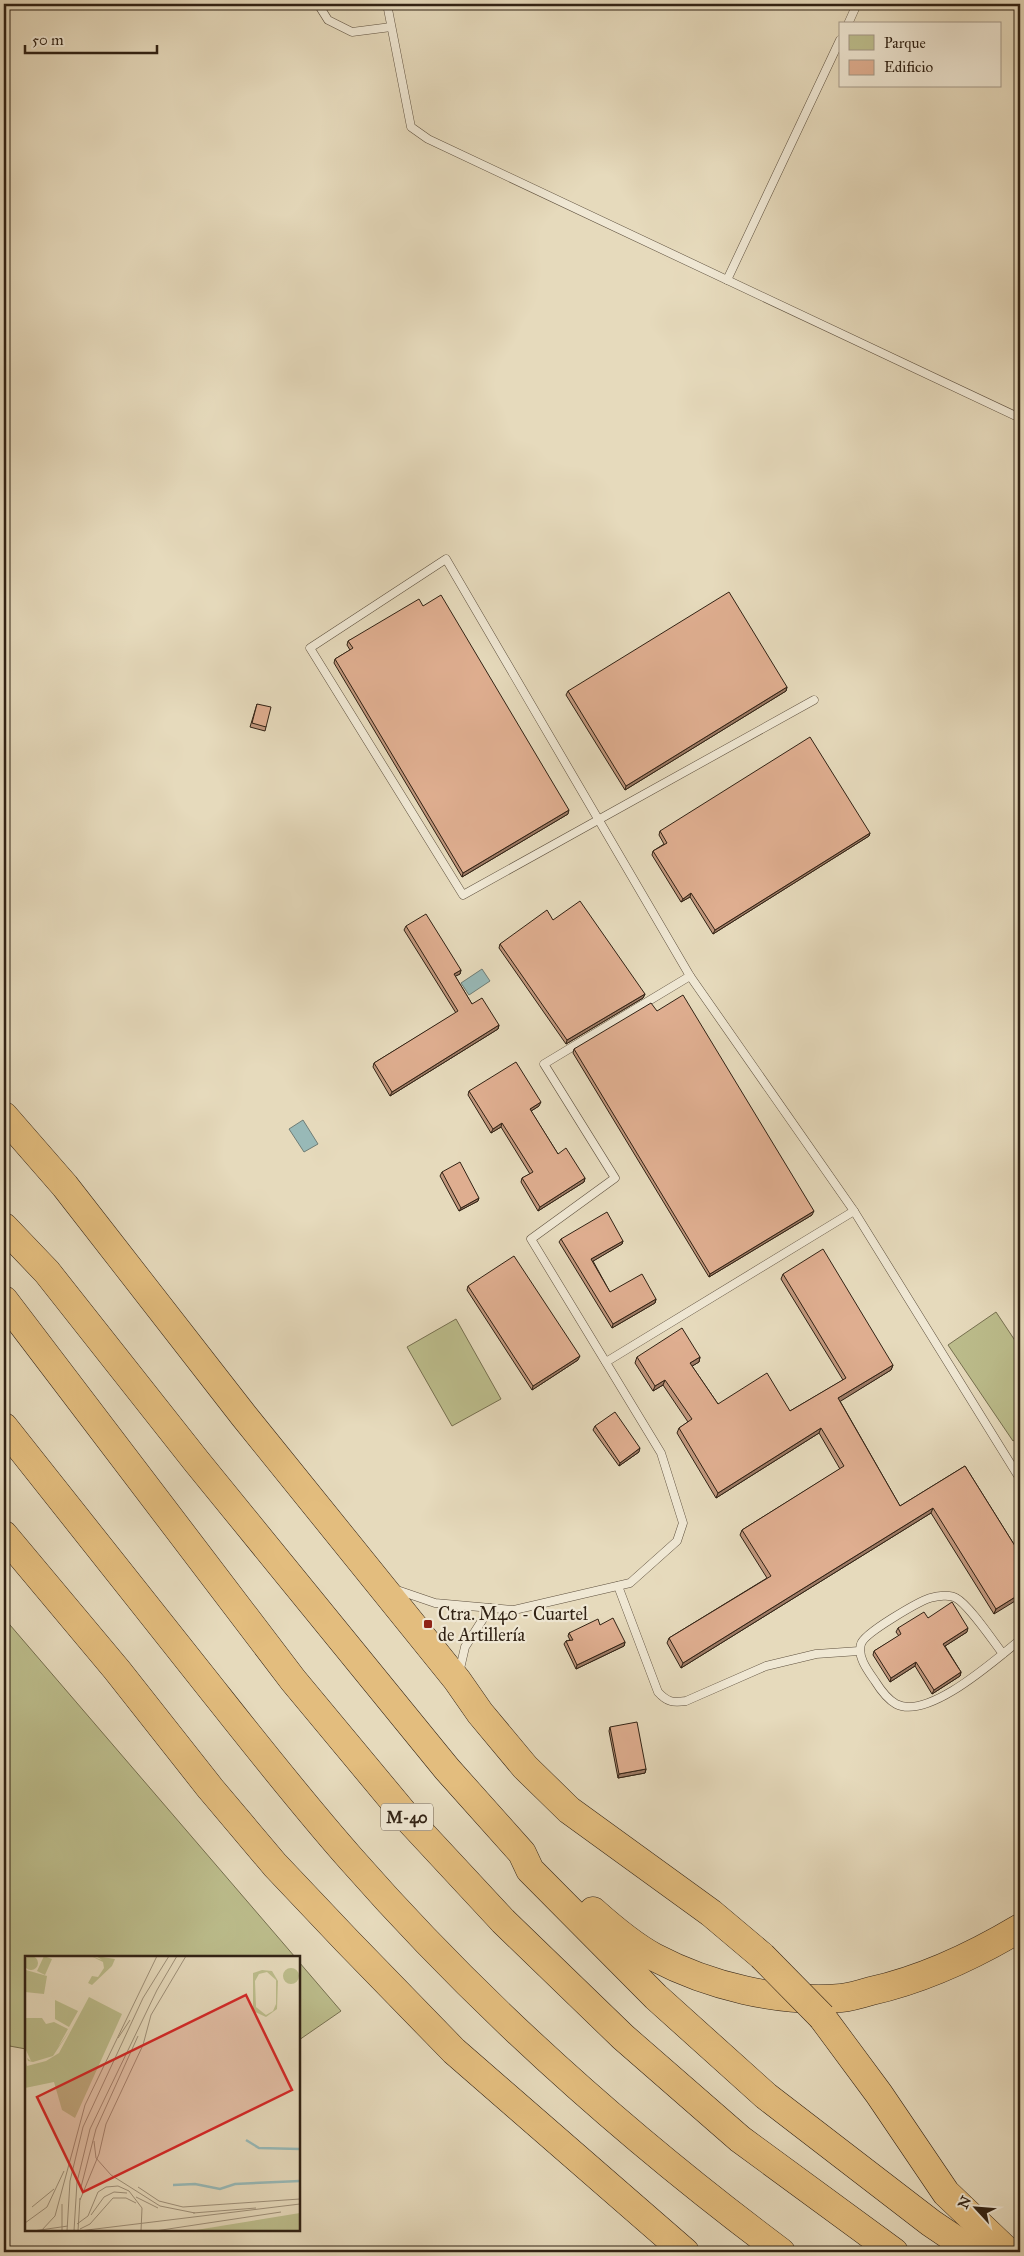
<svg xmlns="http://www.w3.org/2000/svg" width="1024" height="2256" font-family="'IM FELL Great Primer',serif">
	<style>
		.green { fill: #bcbd8c; stroke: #767050 }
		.water { fill: #98b9b7; stroke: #6f7d76 }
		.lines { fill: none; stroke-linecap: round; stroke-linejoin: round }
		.lane-casing { stroke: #5e503e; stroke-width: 9 }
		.highway-casing { stroke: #312214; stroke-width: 29 }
		.lane { stroke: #efe7d3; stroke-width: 8 }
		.highway { stroke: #e3bd7e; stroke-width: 28 }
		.highway-bridge-casing { stroke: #312214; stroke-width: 29; stroke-linecap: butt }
		.highway-bridge { stroke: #e3bd7e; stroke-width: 28 }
		.wall { fill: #c0967c; stroke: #312214 }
		.shaded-wall { fill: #9c7a65; stroke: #312214 }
		.building { fill: #dfae90; stroke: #312214 }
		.poi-dot { fill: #8f2418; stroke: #efe7d3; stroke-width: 2 }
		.labels { text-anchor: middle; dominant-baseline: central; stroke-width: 4.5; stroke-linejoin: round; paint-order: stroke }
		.shield { fill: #efe7d3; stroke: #6a5d4d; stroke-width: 1 }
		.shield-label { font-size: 16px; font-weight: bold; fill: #312214 }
		.poi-label { font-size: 18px; fill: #312214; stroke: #efe7d3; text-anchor: start }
		.inset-river { fill: none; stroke: #98b9b7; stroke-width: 2.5 }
		.inset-road { fill: none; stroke: #9e9079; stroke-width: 1 }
		.view { fill: #d62828; fill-opacity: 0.15; stroke: #d62828; stroke-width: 2.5 }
		.inset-edge { fill: none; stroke: #312214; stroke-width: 2.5 }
	</style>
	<rect width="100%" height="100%" fill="#e6dabc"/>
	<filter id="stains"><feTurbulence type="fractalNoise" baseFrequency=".004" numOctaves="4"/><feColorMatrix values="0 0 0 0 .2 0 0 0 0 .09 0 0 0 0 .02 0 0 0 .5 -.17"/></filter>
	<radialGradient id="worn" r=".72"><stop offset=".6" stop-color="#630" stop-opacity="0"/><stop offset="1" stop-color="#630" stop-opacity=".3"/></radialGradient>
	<g class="green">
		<polygon points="996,1312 1020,1348 1020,1436 1013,1441 948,1345"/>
		<polygon points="456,1319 501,1399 452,1426 407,1347"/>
		<polygon points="4,1618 295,1957 26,1957 26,2049 4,2045"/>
		<polygon points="299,1962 341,2011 299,2040"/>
	</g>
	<g class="water">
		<polygon points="482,969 490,981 469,995 461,983"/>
		<polygon points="303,1120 318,1144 304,1152 289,1129"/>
	</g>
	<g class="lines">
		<defs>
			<g id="lane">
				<polyline points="318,4 328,20 352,32 391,27"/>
				<polyline points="387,4 411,127 428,139 1020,418"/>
				<polyline points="848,24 857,4"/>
				<polyline points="727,280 840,40"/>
				<polyline points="814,700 463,895 310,648 446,559 690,976 854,1211 1020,1479"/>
				<polyline points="606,1362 854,1211"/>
				<path d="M618 1586 658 1692C667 1702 673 1703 686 1701L766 1666 816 1654 859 1651"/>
				<polyline points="397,1590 435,1603 514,1610 630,1583 677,1541 683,1523 661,1453 531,1239 615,1178 544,1064 690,976"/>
				<path d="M1003 1654C993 1641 969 1605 956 1598 950 1594 937 1596 930 1598 918 1602 864 1633 861 1644 857 1657 868 1671 875 1681 880 1689 887 1699 896 1704 928 1721 996 1659 1020 1640"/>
				<polyline points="459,1673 465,1647 490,1608"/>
			</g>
			<g id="highway">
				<polyline points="4,1116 65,1186 244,1416 457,1680 480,1713 525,1767 569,1810 711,1913 762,1956"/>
				<polyline points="4,1227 47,1272 197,1462 447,1769 522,1853 530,1870 656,1997 766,2096 931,2223 974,2252"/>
				<polyline points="4,1300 293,1680 411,1822 503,1921 623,2037 740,2139 894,2252"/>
				<path d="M4 1427C69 1509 134 1591 199 1673 249 1736 298 1799 351 1859 479 2005 626 2136 781 2252"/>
				<polyline points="4,1535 117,1670 210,1788 275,1865 347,1941 454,2051 685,2252"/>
				<path d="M593 1911C612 1928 632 1945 654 1957 709 1986 779 2003 841 1998 851 1997 861 1994 871 1991 925 1979 973 1956 1020 1928"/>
				<polyline points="822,2017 879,2094 946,2193 1008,2252"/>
			</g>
		</defs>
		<use href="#lane" class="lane-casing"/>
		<use href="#highway" class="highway-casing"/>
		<use href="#lane" class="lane"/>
		<use href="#highway" class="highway"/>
		<defs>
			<polyline id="highway-bridge" points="762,1956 822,2017"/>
		</defs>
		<use href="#highway-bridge" class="highway-bridge-casing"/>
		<use href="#highway-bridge" class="highway-bridge"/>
	</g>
	<g class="wall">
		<polygon points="423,606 568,814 462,877 334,663 335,659 350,650 347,645 348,641"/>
		<polygon points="787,687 786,691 625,790 566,695 568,691"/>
		<polygon points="257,704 266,727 265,731 250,727"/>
		<polygon points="660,831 870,833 869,836 713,934 690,897 681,902 652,855 653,851 664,844 659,835"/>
		<polygon points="553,920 645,994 643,998 566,1044 499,948 500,944"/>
		<polygon points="406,926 461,970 460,974 455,976 472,1004 499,1025 498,1029 390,1096 373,1067 374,1063 456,1013 404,930"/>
		<polygon points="657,1011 812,1215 709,1277 573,1053 574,1049"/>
		<polygon points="469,1091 539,1106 531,1111 558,1154 585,1178 584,1182 538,1211 521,1182 522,1178 530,1174 501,1127 491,1133 468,1095"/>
		<polygon points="442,1172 478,1201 459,1211 440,1176"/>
		<polygon points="561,1239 623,1241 622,1244 593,1261 610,1292 656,1299 655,1303 612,1328 559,1242"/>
		<polygon points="783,1274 893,1365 891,1370 840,1401 900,1506 965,1466 1020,1554 994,1614 931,1513 681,1668 667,1643 669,1638 767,1578 740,1535 742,1530 840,1469 819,1433 716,1498 677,1433 679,1428 688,1422 663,1385 653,1391 635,1363 637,1357 700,1357 699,1362 692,1366 718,1404 790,1411 843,1380 781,1279"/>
		<polygon points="468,1286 578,1360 532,1390 467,1290"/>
		<polygon points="595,1426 639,1452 619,1466 593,1430"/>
		<polygon points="928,1618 967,1632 945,1646 961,1672 960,1676 932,1694 915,1666 890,1682 873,1655 874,1651 899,1636 896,1632 898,1628"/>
		<polygon points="600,1625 625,1642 624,1646 576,1669 564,1644 566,1641 570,1640 568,1636 569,1633"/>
		<polygon points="610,1727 646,1769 645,1773 618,1778 609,1731"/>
	</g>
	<g class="shaded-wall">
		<polygon points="787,687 786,691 625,790 626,786"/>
		<polygon points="569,810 568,814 462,877 463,873"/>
		<polygon points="870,833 869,836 713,934 715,930"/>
		<polygon points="691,893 690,897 681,902 683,899"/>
		<polygon points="461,970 460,974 452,978 454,974"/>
		<polygon points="645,994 643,998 566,1044 567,1040"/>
		<polygon points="499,1025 498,1029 390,1096 392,1092"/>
		<polygon points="541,1102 539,1106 528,1113 530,1109"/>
		<polygon points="502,1123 501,1127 491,1133 493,1129"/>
		<polygon points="585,1178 584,1182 538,1211 540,1207"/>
		<polygon points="479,1198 478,1201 459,1211 461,1208"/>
		<polygon points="814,1211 812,1215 709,1277 710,1274"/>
		<polygon points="623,1241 622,1244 590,1263 591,1259"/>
		<polygon points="656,1299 655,1303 612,1328 613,1324"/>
		<polygon points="580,1356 578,1360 532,1390 533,1386"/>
		<polygon points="700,1357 699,1362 689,1368 690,1363"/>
		<polygon points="893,1365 891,1370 836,1404 838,1398"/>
		<polygon points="665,1380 663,1385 653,1391 655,1386"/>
		<polygon points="821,1428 819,1433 716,1498 718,1493"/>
		<polygon points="640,1448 639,1452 619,1466 620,1463"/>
		<polygon points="933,1508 931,1513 681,1668 683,1663"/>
		<polygon points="1020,1594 1020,1598 994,1614 996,1609"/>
		<polygon points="968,1628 967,1632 942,1648 943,1644"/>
		<polygon points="625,1642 624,1646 576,1669 577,1665"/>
		<polygon points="916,1662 915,1666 890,1682 891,1678"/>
		<polygon points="961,1672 960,1676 932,1694 934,1690"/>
		<polygon points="646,1769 645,1773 618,1778 619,1774"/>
	</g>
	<g class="building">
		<polygon points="729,592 787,687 626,786 568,691"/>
		<polygon points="441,595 569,810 463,873 335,659 353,648 348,641 419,599 423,606"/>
		<polygon points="257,704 271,707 266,727 252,723"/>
		<polygon points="810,737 870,833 715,930 691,893 683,899 653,851 667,843 660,831"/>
		<polygon points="580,901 645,994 567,1040 500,944 547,910 553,920"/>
		<polygon points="426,914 461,970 454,974 472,1004 482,998 499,1025 392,1092 374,1063 458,1011 406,926"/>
		<polygon points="683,995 814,1211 710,1274 574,1049 651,1003 657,1011"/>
		<polygon points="516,1062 541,1102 530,1109 558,1154 566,1148 585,1178 540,1207 522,1178 533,1172 502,1123 493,1129 469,1091"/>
		<polygon points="460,1162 479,1198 461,1208 442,1172"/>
		<polygon points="607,1212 623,1241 591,1259 610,1292 642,1274 656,1299 613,1324 561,1239"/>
		<polygon points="823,1249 893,1365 838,1398 900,1506 965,1466 1020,1554 1020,1594 996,1609 933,1508 683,1663 669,1638 771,1576 742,1530 844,1466 821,1428 718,1493 679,1428 692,1419 665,1380 655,1386 637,1357 682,1328 700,1357 690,1363 718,1404 767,1373 790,1411 846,1378 783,1274"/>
		<polygon points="514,1256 580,1356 533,1386 468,1286"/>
		<polygon points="615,1412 640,1448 620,1463 595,1426"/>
		<polygon points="952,1602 968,1628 943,1644 961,1672 934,1690 916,1662 891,1678 874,1651 901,1634 898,1628 924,1612 928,1618"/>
		<polygon points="613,1618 625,1642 577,1665 566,1641 573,1640 569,1633 598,1619 600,1625"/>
		<polygon points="637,1722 646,1769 619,1774 610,1727"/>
	</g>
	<rect class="poi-dot" x="423" y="1619" width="10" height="10" rx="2.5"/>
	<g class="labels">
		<rect class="shield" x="381" y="1803.5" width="52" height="27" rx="4"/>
		<g class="shield-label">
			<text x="407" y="1817">M-40</text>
		</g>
		<g class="poi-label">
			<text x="438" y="1614">Ctra. M40 - Cuartel<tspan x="438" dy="21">de Artillería</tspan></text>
		</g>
	</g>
	<g transform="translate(25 1956)">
		<rect width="275" height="275" fill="#e6dabc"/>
		<path d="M19 0 27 3 20 19 12 15ZM66 0 77 4 71 0 90 3 87 10 67 29 63 27 67 20 73 21 79 12 78 6ZM-1 7a7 7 0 1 1 14 0a7 7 0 1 1-14 0ZM258 20a8 8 0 1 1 16 0a8 8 0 1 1-16 0ZM1 14 22 20 19 38 0 36ZM237 14 247 15 253 25 252 53 241 61 228 55V17ZM242 16 251 24V48L248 55 241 59 231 51 230 25 234 18ZM64 41 97 58 50 162 37 154 29 126 0 132V103L2 110 21 105 34 97ZM30 44 53 55 44 71 30 63ZM0 62H17L21 68 29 66 43 73 33 91 45 74 28 100 8 106 3 105 2 102 6 105 0 92ZM275 257V275H165Z" fill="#bcbd8c" fill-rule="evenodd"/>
		<path class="inset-river" d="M221 184 234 192 275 193M148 229 170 228 195 233 210 228 275 225"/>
		<path class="inset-road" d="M93 82 105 64M69 185 71 202 86 219 135 250 170 257M56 231 71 173 113 80M113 231 134 245 158 251 275 243M111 241 133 252M55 244 74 198 81 168 118 89 126 59 161 0M7 251 29 233M168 257 231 252M66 259 79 241 89 236 102 237M0 267 22 251 39 215M52 268 63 260 73 236 81 231 93 230 104 235 117 252 116 275M55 273 65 268 88 242H101L111 247M8 275 43 270M16 275 30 260 60 149 132 0M37 275V248M42 275 45 225 58 171 118 42 144 0M49 275 52 226 65 173 132 34 152 0M53 275 55 242M54 275 275 248M130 275 256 256"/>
		<path class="view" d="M221 39 267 134 58 236 12 141Z"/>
		<rect width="275" height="275" class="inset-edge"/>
	</g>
	<rect width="1024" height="2256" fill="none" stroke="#e6dabc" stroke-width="20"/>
	<rect x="5" y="5" width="1014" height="2246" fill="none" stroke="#312214" stroke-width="2.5"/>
	<rect x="10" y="10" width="1004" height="2236" fill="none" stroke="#312214"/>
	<rect x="839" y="22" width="162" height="65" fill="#efe7d3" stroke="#a39887"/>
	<rect x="849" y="35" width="25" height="15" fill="#bcbd8c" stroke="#a39887"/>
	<text x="884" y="48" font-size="15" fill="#312214">Parque</text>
	<rect x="849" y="60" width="25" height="15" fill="#dfae90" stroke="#a39887"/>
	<text x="884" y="72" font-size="15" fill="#312214">Edificio</text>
	<g transform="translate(976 2208) rotate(296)" stroke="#efe7d3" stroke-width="4" paint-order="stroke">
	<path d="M0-4L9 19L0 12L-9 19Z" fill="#312214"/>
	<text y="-8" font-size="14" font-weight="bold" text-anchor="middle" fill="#312214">N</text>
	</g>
	<path d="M25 45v8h132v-8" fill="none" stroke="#312214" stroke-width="2.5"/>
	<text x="32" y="45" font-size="15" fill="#312214" stroke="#efe7d3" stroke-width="4" paint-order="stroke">50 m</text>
	<rect width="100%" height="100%" filter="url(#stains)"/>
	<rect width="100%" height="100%" fill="url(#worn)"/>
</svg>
